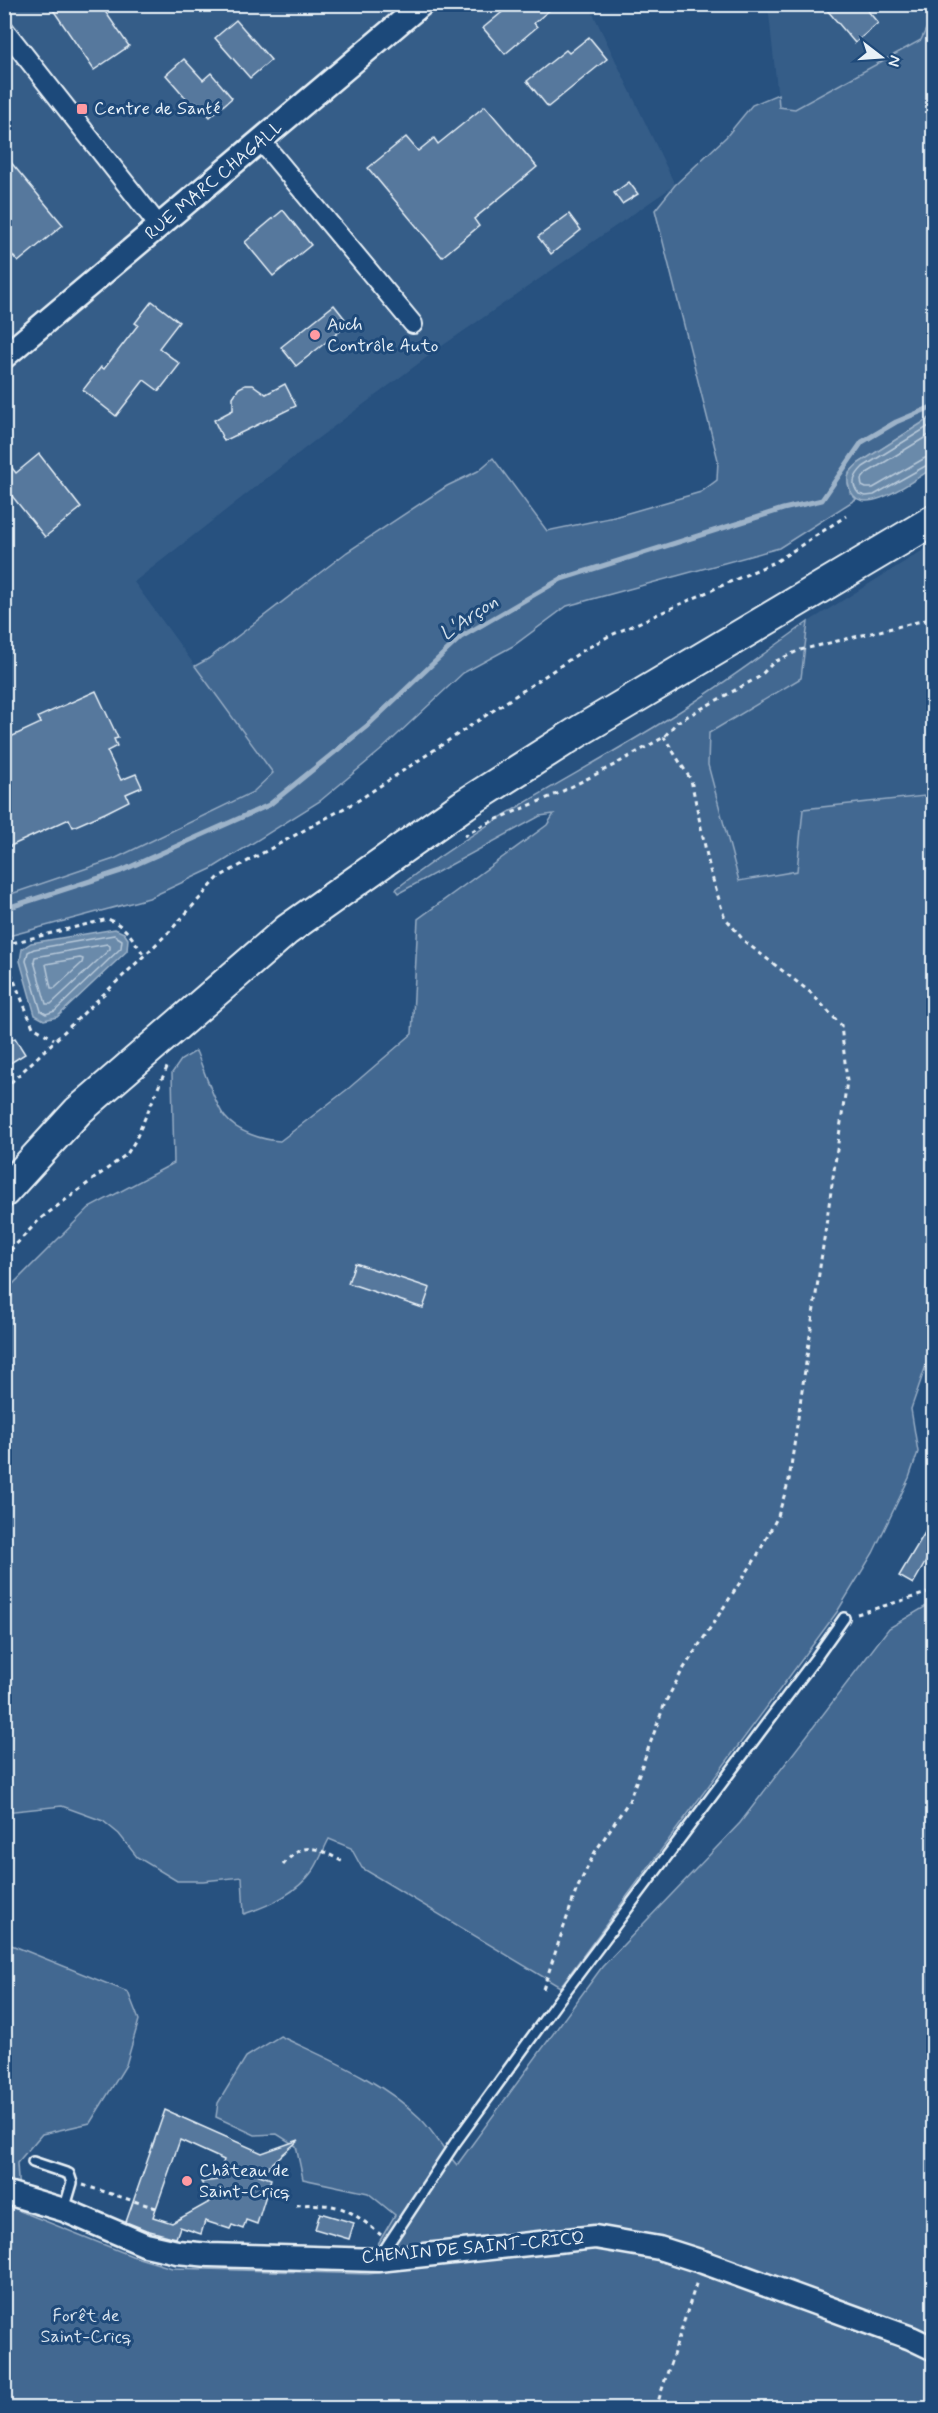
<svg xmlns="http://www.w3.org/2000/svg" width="938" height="2413" font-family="Mynerve,sans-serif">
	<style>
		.built { fill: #355d88 }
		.green { fill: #436891; stroke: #96acc4; stroke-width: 1.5 }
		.water { fill: #6b8aaa; stroke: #9db3c9; stroke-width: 1.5 }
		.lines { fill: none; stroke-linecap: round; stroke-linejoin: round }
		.shore { stroke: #b6c8d9; stroke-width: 1.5 }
		.stream { stroke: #9db3c9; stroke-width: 5 }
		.building { fill: #57789d; stroke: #e8f1f8; stroke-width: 1.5; fill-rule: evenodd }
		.service-casing { stroke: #e8f1f8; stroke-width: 14 }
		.minor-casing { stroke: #e8f1f8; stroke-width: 22 }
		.tertiary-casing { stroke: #e8f1f8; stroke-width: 27 }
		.trunk-casing { stroke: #e8f1f8; stroke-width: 34 }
		.path { stroke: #e8f1f8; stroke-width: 3; stroke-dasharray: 4.5 4.5; stroke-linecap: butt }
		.service { stroke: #1f4a7a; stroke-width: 9 }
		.minor { stroke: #1f4a7a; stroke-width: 18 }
		.tertiary { stroke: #1f4a7a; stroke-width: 22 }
		.trunk { stroke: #1f4a7a; stroke-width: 30 }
		.poi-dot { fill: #ff9aa2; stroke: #1f4a7a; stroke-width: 2 }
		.labels { text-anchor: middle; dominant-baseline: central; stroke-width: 6; stroke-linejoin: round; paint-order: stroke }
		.poi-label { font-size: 18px; fill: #e8f1f8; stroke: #1f4a7a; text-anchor: start }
		.street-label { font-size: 18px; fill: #e8f1f8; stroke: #1f4a7a }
		.park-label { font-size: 18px; fill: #d8e3ee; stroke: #1f4a7a }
		.water-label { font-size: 20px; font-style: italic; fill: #d5e2ec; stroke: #1f4a7a }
	</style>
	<rect width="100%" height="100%" fill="#27517f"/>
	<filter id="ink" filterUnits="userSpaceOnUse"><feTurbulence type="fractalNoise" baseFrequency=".0167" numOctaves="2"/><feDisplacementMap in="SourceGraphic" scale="12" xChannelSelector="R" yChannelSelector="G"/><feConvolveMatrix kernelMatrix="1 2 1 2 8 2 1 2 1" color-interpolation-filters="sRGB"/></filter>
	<g filter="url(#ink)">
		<g class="built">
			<polygon points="4,5 589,5 675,185 442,346 313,442 134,582 273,773 253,792 114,859 5,896"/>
			<polygon points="768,5 933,5 933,14 921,40 795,110 779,108"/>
			<polygon points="933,544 933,795 803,809 797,871 739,882 708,765 709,733 801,678 808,622"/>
		</g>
		<g class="green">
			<polygon points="933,14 933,416 859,463 849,473 850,493 856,499 779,548 567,606 513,646 463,673 380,751 320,801 211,869 149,898 5,937 5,896 114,859 253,792 273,773 195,666 208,659 347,552 447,486 478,471 493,458 547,531 614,517 701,492 717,480 718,460 655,210 675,185 726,137 752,105 778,94 779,107 795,109 921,40"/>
			<path d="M808 622 801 678 709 733 708 765 739 881 797 871 803 809 934 795V988L932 989 934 992 933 1345 911 1409 918 1452 909 1478 873 1553 837 1612 560 1987 362 1868 351 1848 329 1839C324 1848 320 1860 314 1869 297 1893 271 1905 244 1914L242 1877 203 1881H177L137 1857 119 1834 103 1821 62 1806 5 1812V1292L89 1208 174 1163 172 1073 181 1060 196 1051C202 1065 216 1107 225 1117 237 1132 262 1140 280 1141L349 1088 412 1034 418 919 547 825 554 814 540 816 399 893 396 889C480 822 578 775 669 718 717 689 762 655 808 622Z"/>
			<path d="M933 1602V2337L665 2241 375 2249 395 2215 368 2193 303 2179 296 2146 277 2134 255 2135 216 2117 218 2103 246 2057 280 2036C328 2059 381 2080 420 2118 434 2132 444 2151 457 2165L602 1967 740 1823 889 1628Z"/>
			<polygon points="4,1942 128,1992 139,2020 126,2065 90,2123 42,2134 17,2163 20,2211 132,2256 172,2268 368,2274 597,2246 659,2257 907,2346 933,2359 933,2408 5,2408"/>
		</g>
		<g class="water">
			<path d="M933 416V468C915 479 859 523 849 487 845 476 851 470 859 463Z"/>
			<polygon points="115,929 124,933 128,939 127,951 57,1017 44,1020 35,1015 20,961 22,949 31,943"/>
		</g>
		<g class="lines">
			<g class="shore">
				<path d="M934 423 863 467C854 476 850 484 859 494L866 496 874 495 929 464H934"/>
				<polyline points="934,432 867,473 861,480 862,486 866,488 873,488 925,458 934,456"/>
				<polygon points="114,935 122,940 121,948 55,1011 46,1014 41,1011 26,961 28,952 34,949"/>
				<polygon points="107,944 110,946 110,949 51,1004 46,1004 34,961 35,957"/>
				<polygon points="80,958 83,959 82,963 55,988 51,988 46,964"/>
			</g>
			<polyline class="stream" points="4,909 121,871 269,805 367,726 461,637 561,579 783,509 822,500 862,442 896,422 934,406"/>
		</g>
		<g class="building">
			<polygon points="49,4 100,4 129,46 94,70"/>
			<polygon points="512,4 557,4 534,23 537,27 505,54 483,28"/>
			<polygon points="822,4 862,4 878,23 855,43"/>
			<polygon points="236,20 271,60 250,78 215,38"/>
			<polygon points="589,37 607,59 548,107 527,81 566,50 569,53"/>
			<polygon points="184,59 203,80 211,73 232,98 210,117 196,102 192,105 166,75"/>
			<polygon points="485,106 537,167 474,219 479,226 442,257 368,168 406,137 418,151 434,138 438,144"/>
			<polygon points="4,154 63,225 18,262 4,245"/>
			<polygon points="629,182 638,194 622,204 614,193"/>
			<polygon points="283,210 311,245 273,276 245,242"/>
			<polygon points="569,214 581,230 551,254 538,237"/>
			<polygon points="152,301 179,322 159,348 180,364 159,391 144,380 116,416 83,390 101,367 104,369 138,325 135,323"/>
			<polygon points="334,305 349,324 296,366 281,347"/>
			<polygon points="285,384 296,406 224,441 214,420 233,410 233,397 239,388 245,385 253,385 266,394"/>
			<polygon points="39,454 81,508 45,537 4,486 4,458 16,473"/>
			<polygon points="96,691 118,738 114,739 117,746 107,751 121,780 136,774 142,787 126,794 129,801 105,813 73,827 69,819 4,849 4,740 41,723 38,717"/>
			<polygon points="15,1038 25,1054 4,1067 4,1044"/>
			<polygon points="355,1263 430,1288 423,1308 348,1283"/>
			<polygon points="933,1519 933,1549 913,1584 899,1576"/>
			<path d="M165 2110 262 2153 299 2140 259 2175 271 2179 257 2224 246 2220 243 2229 232 2225 230 2229 205 2221 201 2234 180 2227 176 2238 146 2230 126 2222ZM180 2140 224 2160 217 2180 201 2182 213 2200 172 2223 153 2217Z"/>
			<polygon points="320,2213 354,2223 349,2239 315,2229"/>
		</g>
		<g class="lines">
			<defs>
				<g id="service">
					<polyline points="33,2162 69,2174 72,2183 64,2210"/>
					<polyline points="379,2258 455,2143 558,2001 815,1659 844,1618"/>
				</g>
				<g id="minor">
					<polyline points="4,29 159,226"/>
					<polyline points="261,141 413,324"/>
				</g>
				<g id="tertiary">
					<polyline points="4,357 422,4"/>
					<polyline points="4,2192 64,2210 146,2245 177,2252 209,2255 378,2260 595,2237 659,2248 703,2262 911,2338 934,2349"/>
				</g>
				<polyline id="trunk" points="4,1192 78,1111 287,930 465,804 581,730 934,520"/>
			</defs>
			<use href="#service" class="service-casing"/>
			<use href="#minor" class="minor-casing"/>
			<use href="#tertiary" class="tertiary-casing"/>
			<use href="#trunk" class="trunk-casing"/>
			<g class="path">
				<polyline points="464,836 481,826 557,794 616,764 664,737 677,722 759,677 774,662 800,650 934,618"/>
				<path d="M4 945 108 919C126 926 133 939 144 955"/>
				<polyline points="4,956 33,1027 54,1039"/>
				<polyline points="4,1089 169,932 219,877 359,800 584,650 609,636 777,561 846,516"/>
				<polyline points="4,1257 40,1219 127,1154 135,1141 168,1065"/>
				<polyline points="857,1614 934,1591"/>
				<path d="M283 1865C305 1838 319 1849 345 1863"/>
				<polyline points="543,1989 576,1891 595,1852 629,1801 665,1703 682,1671 756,1558 778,1516 789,1480 847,1081 841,1025 810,992 744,941 724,916 710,870 691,780 664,737"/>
				<polyline points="83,2185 156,2208"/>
				<path d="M296 2205C340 2203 347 2207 381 2235"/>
				<polyline points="656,2408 697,2281"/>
			</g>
			<use href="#service" class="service"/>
			<use href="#minor" class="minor"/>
			<use href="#tertiary" class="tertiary"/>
			<use href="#trunk" class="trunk"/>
		</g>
	</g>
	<g class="poi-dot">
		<rect x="76" y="103" width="12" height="12" rx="3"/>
		<circle cx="315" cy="335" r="6"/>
		<circle cx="187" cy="2181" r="6"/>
	</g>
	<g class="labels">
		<g class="poi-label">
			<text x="94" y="109">Centre de Santé</text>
			<text x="327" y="325">Auch<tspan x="327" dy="21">Contrôle Auto</tspan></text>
			<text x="199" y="2171">Château de<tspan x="199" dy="21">Saint-Cricq</tspan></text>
		</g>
		<g class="street-label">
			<text transform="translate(214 181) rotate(-40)">RUE MARC CHAGALL</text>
			<text transform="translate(473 2248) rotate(-5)">CHEMIN DE SAINT-CRICQ</text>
		</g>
		<g class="park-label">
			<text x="86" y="2316">Forêt de<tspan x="86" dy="21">Saint-Cricq</tspan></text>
		</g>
		<g class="water-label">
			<text transform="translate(469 618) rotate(-34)">L'Arçon</text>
		</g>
	</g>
	<rect width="938" height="2413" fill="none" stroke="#1f4a7a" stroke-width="24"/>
	<rect x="12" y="12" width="914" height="2389" fill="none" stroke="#e8f1f8" stroke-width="2" filter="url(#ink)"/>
	<g transform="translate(881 57) rotate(107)" stroke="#1f4a7a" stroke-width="4.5" paint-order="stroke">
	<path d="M0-4.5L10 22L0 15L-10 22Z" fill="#e8f1f8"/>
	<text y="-9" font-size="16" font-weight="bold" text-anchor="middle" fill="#e8f1f8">N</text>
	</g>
</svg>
